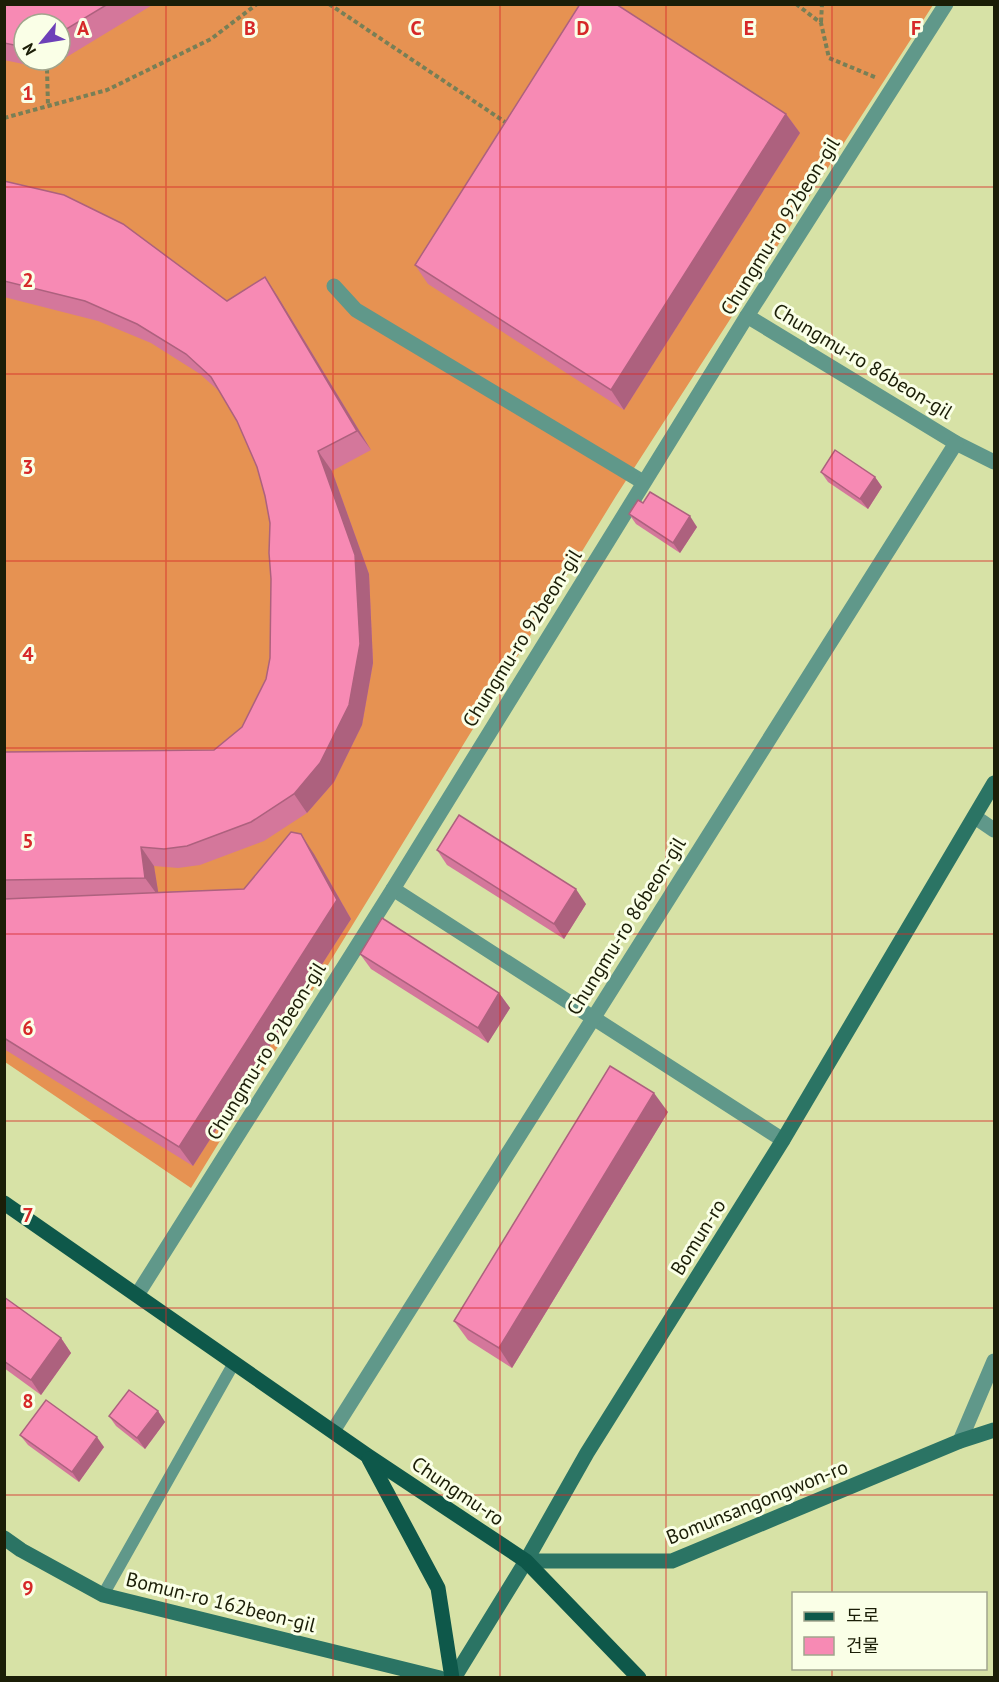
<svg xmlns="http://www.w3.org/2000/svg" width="999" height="1682" font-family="'PT Sans','Noto Sans KR',sans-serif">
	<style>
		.garden { fill: #e69252; fill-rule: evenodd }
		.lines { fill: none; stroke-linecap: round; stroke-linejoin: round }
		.path { stroke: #787f56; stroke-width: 4; stroke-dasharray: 4.5 3; stroke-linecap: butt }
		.service { stroke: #60988a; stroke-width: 12 }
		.minor { stroke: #60988a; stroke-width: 15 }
		.secondary { stroke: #2b7464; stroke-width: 15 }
		.primary { stroke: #0e584a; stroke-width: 15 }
		.wall { fill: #d4779b; fill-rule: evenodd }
		.shaded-wall { fill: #ad617e }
		.building { fill: #f78ab4; stroke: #ad617e; stroke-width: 1.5 }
		.grid { fill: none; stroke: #d62828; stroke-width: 1.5; stroke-opacity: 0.55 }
		.labels { text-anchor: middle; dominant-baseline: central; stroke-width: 6; stroke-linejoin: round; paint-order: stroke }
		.street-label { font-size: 20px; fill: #1b1e07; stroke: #faffe7 }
		.grid-label { font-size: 20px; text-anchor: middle; font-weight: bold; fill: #d62828; stroke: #faffe7; stroke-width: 6; stroke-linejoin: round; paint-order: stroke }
	</style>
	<rect width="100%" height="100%" fill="#d7e2a6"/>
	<path class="garden" d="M5 5H933L616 496 191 1188 5 1062ZM24 24H60V60H24Z"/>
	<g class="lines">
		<g class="path">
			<polyline points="329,4 508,124"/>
			<polyline points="796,4 821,23 829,58 877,78"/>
			<polyline points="821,22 822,4"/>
			<polyline points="47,69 48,106"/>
			<polyline points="4,118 107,90 211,39 257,4"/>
		</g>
		<polyline class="service" points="103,1595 234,1363"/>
		<g class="minor">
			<polyline points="334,286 356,310 643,482"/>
			<polyline points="747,316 956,443 994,462"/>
			<polyline points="975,817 994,830"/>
			<polyline points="393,889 783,1140"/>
			<polyline points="137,1295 393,889 747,316 946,4"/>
			<polyline points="333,1431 956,443"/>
			<polyline points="960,1441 994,1361"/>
		</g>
		<g class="secondary">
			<polyline points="4,1538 21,1550 103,1595 440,1678"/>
			<polyline points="526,1561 672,1561 960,1441 994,1430"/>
			<polyline points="454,1678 526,1561 587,1453 783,1140 994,783"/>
		</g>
		<g class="primary">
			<polyline points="4,1203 368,1456 526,1561 639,1678"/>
			<polyline points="369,1459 438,1588 452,1678"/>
		</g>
	</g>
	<g class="wall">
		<path d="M4 4H154L47 69 4 60ZM24 24H60V60H24Z"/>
		<polygon points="786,114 800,133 624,410 428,284 415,265"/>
		<polygon points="4,181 227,301 265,277 278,297 371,450 332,471 369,574 373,663 362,725 334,782 307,813 264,841 200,865 178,868 154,866 158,892 244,889 314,854 351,919 193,1166 4,1049 4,752 214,750 242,727 266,679 270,658 271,579 270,523 265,496 257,467 237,421 220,392 200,374 151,343 98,321 4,297"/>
		<polygon points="821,472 875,477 882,487 868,509 828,482"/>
		<polygon points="643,503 697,527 680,553 636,524 629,514"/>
		<polygon points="437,850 586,904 564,939 447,865"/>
		<polygon points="360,954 499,993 510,1008 488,1043 371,969"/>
		<polygon points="668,1112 512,1368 468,1340 454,1321"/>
		<polygon points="4,1297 61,1338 71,1353 41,1395 4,1368"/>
		<polygon points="158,1411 165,1422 145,1449 116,1426 109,1416"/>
		<polygon points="20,1435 104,1447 79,1482 28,1445"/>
	</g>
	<g class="shaded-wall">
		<polygon points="786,114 800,133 624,410 611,390"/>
		<polygon points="265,277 278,297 371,450 357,431"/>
		<polygon points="318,451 332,471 369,574 373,663 362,725 334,782 307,813 294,794"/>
		<polygon points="875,477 882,487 868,509 860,499"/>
		<polygon points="690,516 697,527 680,553 673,543"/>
		<polygon points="301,834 314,854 351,919 193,1166 179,1147"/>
		<polygon points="141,847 154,866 159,897 145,878"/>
		<polygon points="576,889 586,904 564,939 554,924"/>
		<polygon points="499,993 510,1008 488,1043 478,1028"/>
		<polygon points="654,1093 668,1112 512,1368 499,1348"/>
		<polygon points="61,1338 71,1353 41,1395 31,1380"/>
		<polygon points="158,1411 165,1422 145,1449 137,1438"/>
		<polygon points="97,1437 104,1447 79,1482 72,1472"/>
	</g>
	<g class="building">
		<polygon points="4,4 108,4 60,33 60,24 24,24 24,47 4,43"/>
		<polygon points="580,4 616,4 786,114 611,390 415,265"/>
		<polygon points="4,181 64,195 123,224 227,301 265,277 357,431 318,451 355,555 360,644 349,705 320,763 294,794 251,822 187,846 164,849 141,847 145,878 4,880 4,752 214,750 242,727 266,679 270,658 271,579 269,553 270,523 265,496 257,467 237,421 211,377 186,354 137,324 85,301 4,281"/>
		<polygon points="835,450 875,477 860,499 821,472"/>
		<polygon points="650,492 690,516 673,543 629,514 638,500 643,503"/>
		<polygon points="459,815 576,889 554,924 437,850"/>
		<polygon points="291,832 301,834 337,900 179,1147 4,1038 4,899 244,889"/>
		<polygon points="382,918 499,993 478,1028 360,954"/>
		<polygon points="610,1066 654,1093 499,1348 454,1321"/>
		<polygon points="4,1297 61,1338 31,1380 4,1361"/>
		<polygon points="129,1390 158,1411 137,1438 109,1416"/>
		<polygon points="46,1400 97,1437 72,1472 20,1435"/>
	</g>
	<path class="grid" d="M166 4V1678M333 4V1678M500 4V1678M666 4V1678M832 4V1594M4 187H994M4 374H994M4 561H994M4 748H994M4 934H994M4 1121H994M4 1308H994M4 1495H994M832 1668V1678"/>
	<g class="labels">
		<g class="street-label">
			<text transform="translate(780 226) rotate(-58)">Chungmu-ro 92beon-gil</text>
			<text transform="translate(863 361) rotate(31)">Chungmu-ro 86beon-gil</text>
			<text transform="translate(522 638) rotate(-58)">Chungmu-ro 92beon-gil</text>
			<text transform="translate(626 926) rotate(-58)">Chungmu-ro 86beon-gil</text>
			<text transform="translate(266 1051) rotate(-58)">Chungmu-ro 92beon-gil</text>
			<text transform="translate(698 1237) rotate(-58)">Bomun-ro</text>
			<text transform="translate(458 1491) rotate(34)">Chungmu-ro</text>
			<text transform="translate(757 1502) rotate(-22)">Bomunsangongwon-ro</text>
			<text transform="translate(221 1602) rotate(14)">Bomun-ro 162beon-gil</text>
		</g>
	</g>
	<g class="grid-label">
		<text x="83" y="35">A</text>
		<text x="250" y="35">B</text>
		<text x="416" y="35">C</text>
		<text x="583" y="35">D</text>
		<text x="749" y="35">E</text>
		<text x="916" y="35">F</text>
		<text x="28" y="100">1</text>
		<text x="28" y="287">2</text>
		<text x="28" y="474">3</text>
		<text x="28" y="661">4</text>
		<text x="28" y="848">5</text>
		<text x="28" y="1035">6</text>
		<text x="28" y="1222">7</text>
		<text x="28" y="1408">8</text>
		<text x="28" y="1595">9</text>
	</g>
	<rect width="999" height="1682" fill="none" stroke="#1b1e07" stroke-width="12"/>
	<rect x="792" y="1592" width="195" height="78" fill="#faffe7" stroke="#a1a58d" stroke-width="1.5"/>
	<rect x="804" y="1612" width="30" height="9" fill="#0e584a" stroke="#a1a58d" stroke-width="1.5"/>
	<text x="846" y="1622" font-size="18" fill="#1b1e07">도로</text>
	<rect x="804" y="1637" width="30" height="18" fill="#f78ab4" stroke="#a1a58d" stroke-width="1.5"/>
	<text x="846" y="1652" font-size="18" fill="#1b1e07">건물</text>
	<g transform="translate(42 42) rotate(240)"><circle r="28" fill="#faffe7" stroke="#a1a58d" stroke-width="1.5"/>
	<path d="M0-4.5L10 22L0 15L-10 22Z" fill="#6d40b8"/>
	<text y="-9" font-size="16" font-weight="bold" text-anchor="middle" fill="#1b1e07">N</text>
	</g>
</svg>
